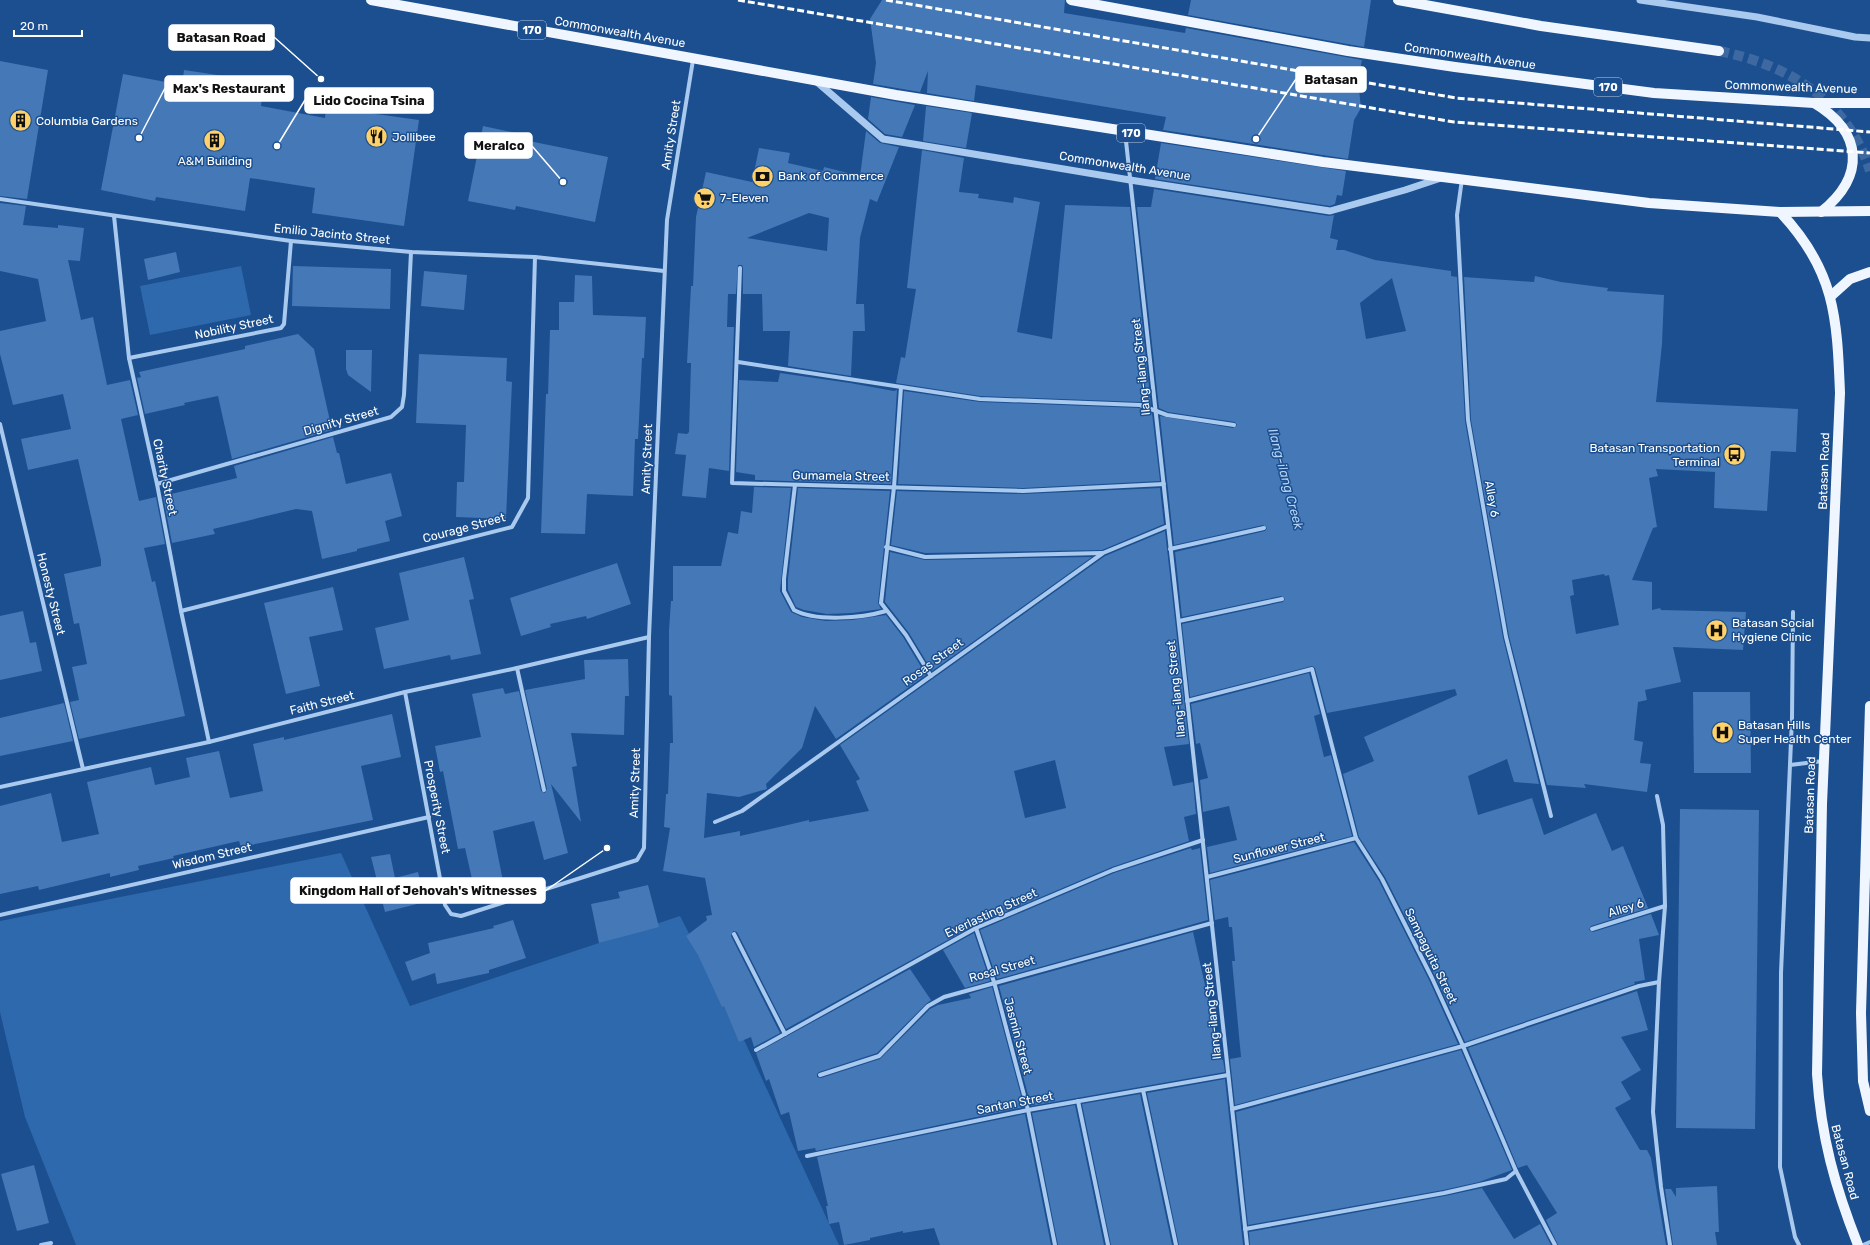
<svg xmlns="http://www.w3.org/2000/svg" width="1870" height="1245" font-family="Rubik,sans-serif">
	<style>
		.green { fill: #2e69ad }
		.building { fill: #4478b7; fill-rule: evenodd }
		.lines { fill: none; stroke-linecap: round; stroke-linejoin: round }
		.primary-tunnel { stroke: #3d69a0; stroke-width: 10; stroke-dasharray: 10 5; stroke-linecap: butt }
		.minor { stroke: #a9c9ee; stroke-width: 4 }
		.tertiary { stroke: #a9c9ee; stroke-width: 7 }
		.primary { stroke: #f0f6ff; stroke-width: 10 }
		.rail { stroke: #fff; stroke-width: 3; stroke-dasharray: 7 3; stroke-linecap: butt }
		.labels { text-anchor: middle; dominant-baseline: central; stroke-width: 3; stroke-linejoin: round; paint-order: stroke }
		.shield { fill: #1b4f8f; stroke: #bbcadd; stroke-width: 1 }
		.shield-label { font-size: 11px; font-weight: bold; fill: #fff }
		.street-label { font-size: 12px; fill: #fff; stroke: #1b4f8f }
		.poi-label { font-size: 12px; fill: #fff; stroke: #1b4f8f; text-anchor: start }
		.water-label { font-size: 13px; font-style: italic; fill: #b5d3f5; stroke: #1b4f8f }
		.leader { fill: none; stroke: #fff; stroke-width: 1.5 }
		.callout-dot { fill: #fff; stroke: #1b4f8f; stroke-width: 1.5 }
		.callout { fill: #fff; stroke: #fff; stroke-width: 1.5 }
		.callout-label { font-size: 13px; text-anchor: middle; font-weight: bold; fill: #111 }
	</style>
	<rect width="100%" height="100%" fill="#1b4f8f"/>
	<g class="green">
		<polygon points="241,266 251,315 150,335 140,286"/>
		<polygon points="341,853 410,1006 680,916 745,1042 839,1245 76,1245 25,1117 0,1012 0,921"/>
	</g>
	<g class="building">
		<polygon points="882,0 1065,0 1064,13 1185,33 1186,28 1362,60 1358,80 1361,108 1354,120 1348,159 1163,130 1166,117 976,85 974,101 927,93 928,71 920,92 873,84 876,63 870,19"/>
		<polygon points="1191,0 1371,0 1364,47 1188,15"/>
		<polygon points="0,61 48,70 27,199 0,196"/>
		<polygon points="184,70 264,82 261,106 325,118 326,107 419,120 404,226 312,213 315,188 250,178 245,211 156,197 155,201 101,190 123,74 182,85"/>
		<polygon points="871,97 915,105 902,137 885,134 868,119"/>
		<polygon points="926,106 972,113 966,148 923,141"/>
		<polygon points="483,126 530,136 529,141 608,157 595,222 516,206 515,210 468,201"/>
		<path d="M866 131 880 143 899 147 877 202 870 199 860 238 856 304H864L865 331H853L851 376 788 366 790 331H763L762 294H743V268L742 265H738L736 294H728L727 327H734L729 471 709 468 706 498 682 496 686 455 675 454 678 433 687 434 689 432 691 363H687L691 286H693L696 217 706 172 752 182 759 148 790 153 788 163 823 171 824 167 860 176ZM809 213 829 218 827 251 747 238Z"/>
		<polygon points="1161,143 1346,171 1342,196 1337,195 1335,204 1330,206 1155,179"/>
		<polygon points="922,150 964,158 959,192 979,194 978,198 1013,203 1014,197 1040,202 1017,332 1052,339 1065,205 1130,207 1151,406 1140,402 980,396 896,383 901,357 905,358 916,289 907,288"/>
		<path d="M1154 189 1329 216 1334 215 1330 238 1338 240 1336 250H1344L1375 260 1451 271V276L1457 277 1465 421 1503 638 1539 784 1514 782 1507 759 1468 776 1478 815 1532 798 1544 835 1596 813 1612 851 1623 846 1648 908 1591 926 1589 930 1593 932 1651 914 1659 935 1639 939 1645 980 1634 982 1635 984 1465 1042 1435 976 1385 877 1359 837 1343 774 1374 761 1364 737 1457 695 1455 689 1327 713 1315 668 1312 666 1190 697 1182 624 1283 602 1285 599 1281 596 1182 617 1175 552 1265 531 1267 528 1263 525 1174 545 1160 416 1233 428 1237 425 1235 422 1168 412 1159 408 1137 207H1151ZM1392 278 1406 331 1366 339 1360 303Z"/>
		<polygon points="0,203 26,206 23,225 58,228 58,225 84,228 80,261 68,260 81,320 93,317 107,385 130,380 138,415 121,419 139,501 156,497 165,544 144,548 152,582 155,581 185,716 79,739 70,702 79,700 72,667 87,664 79,623 74,624 64,574 101,566 101,560 78,459 28,470 21,439 71,429 63,394 13,405 0,354 0,331 46,321 38,279 0,271"/>
		<polygon points="176,252 180,272 148,280 144,259"/>
		<polygon points="293,266 391,269 390,309 292,306"/>
		<polygon points="424,271 467,275 464,310 421,306"/>
		<polygon points="575,275 592,276 593,315 646,317 644,358 642,358 638,439 635,439 633,496 587,494 585,534 541,533 546,394 548,394 550,330 559,330 559,302 574,302"/>
		<path d="M1535 276 1561 282 1608 288 1607 291 1664 295 1662 344 1656 402 1798 409 1796 452 1771 451 1767 511 1714 508 1715 472 1656 469 1658 476 1649 478 1657 527 1653 528 1632 580 1652 582V610L1660 608 1661 610 1746 612 1743 650 1673 647 1681 682 1645 690 1647 700 1638 702 1634 740 1643 742 1640 763 1651 764 1647 792 1584 784 1586 788 1547 785 1509 636 1471 420 1464 277 1534 282ZM1604 574 1605 576 1609 575 1619 625 1576 634 1570 596 1574 595 1572 580Z"/>
		<polygon points="298,334 314,349 332,430 232,459 218,396 184,403 185,405 145,414 137,378 141,377 139,372 245,349 245,346"/>
		<polygon points="346,350 372,350 371,392 348,375 346,369"/>
		<polygon points="419,354 507,358 506,381 512,382 506,519 456,517 457,482 464,482 466,425 416,423"/>
		<polygon points="780,373 850,383 894,391 897,390 891,484 755,480 755,475 736,472 739,380 778,382"/>
		<polygon points="904,391 980,402 1139,408 1152,413 1160,481 1023,488 898,484"/>
		<polygon points="333,437 337,453 339,453 346,484 391,473 402,516 385,521 390,541 357,549 357,551 322,559 312,511 296,509 213,529 215,534 172,543 163,496 237,478 234,466"/>
		<path d="M754 487 791 488 780 591 791 612 802 617 826 621 852 620 886 615 903 637 926 675 836 739 815 706 802 748 766 784 767 789 739 797 707 793 704 838 740 831V836L809 820V822L869 811 856 781 860 779 840 745 1105 556 1165 531 1189 744 1164 747 1173 786 1193 782 1196 814 1184 817 1189 841 1112 867 975 925 786 1029 737 932 733 931 731 936 780 1033 754 1047 751 1037 739 1042 724 1006 722 1007 698 955 686 936 707 920 706 916 712 915 705 878 663 871 670 828 664 827 666 794H668L670 743H673L672 696 669 695V630L671 601H673V566H721L728 532 738 534 741 511 752 513ZM1055 760 1066 808 1025 818 1014 771Z"/>
		<polygon points="798,488 890,491 878,603 881,609 852,613 827,614 804,610 796,607 788,590 788,579"/>
		<polygon points="1160,488 1164,524 1102,550 925,553 891,545 897,491 1023,494"/>
		<polygon points="890,552 925,560 1092,557 932,671 909,633 885,602"/>
		<polygon points="464,557 474,599 469,600 481,654 451,660 450,655 384,669 375,628 409,620 399,573"/>
		<polygon points="617,563 631,604 587,619 586,616 550,624 551,627 521,636 510,598"/>
		<polygon points="333,587 343,630 309,637 320,686 286,694 264,603"/>
		<polygon points="23,611 30,643 36,642 42,671 0,680 0,616"/>
		<polygon points="628,659 629,696 625,696 624,735 571,733 577,766 572,767 581,822 551,784 568,853 544,860 534,821 493,831 503,881 474,888 465,848 458,849 443,771 440,772 435,746 481,737 472,694 503,688 505,694 519,691 541,791 545,793 547,789 525,690 585,679 584,660"/>
		<polygon points="1309,673 1320,714 1314,716 1324,757 1331,755 1352,836 1210,873 1207,847 1237,840 1229,806 1203,812 1200,780 1208,778 1200,743 1196,744 1191,704"/>
		<polygon points="1693,692 1750,692 1751,773 1694,773"/>
		<polygon points="64,703 73,741 0,756 0,718"/>
		<polygon points="392,714 401,757 361,766 373,820 241,847 239,841 173,856 174,858 138,866 139,870 110,877 110,873 39,890 38,886 0,894 0,806 51,793 62,842 99,834 87,782 151,767 155,785 190,777 186,758 219,751 230,798 263,791 253,744 284,737 284,740"/>
		<polygon points="1680,809 1759,810 1755,1129 1676,1128"/>
		<polygon points="1354,842 1379,881 1429,980 1458,1044 1235,1105 1230,1059 1241,1057 1232,961 1235,961 1232,927 1229,927 1228,917 1215,920 1210,880"/>
		<polygon points="1191,848 1192,850 1200,848 1208,920 997,979 980,930 1114,873"/>
		<polygon points="390,854 395,878 418,872 425,902 385,912 371,857"/>
		<polygon points="648,885 659,927 599,943 591,904 620,898 618,892"/>
		<polygon points="513,920 526,958 489,970 489,973 437,984 435,973 412,981 405,962 430,953 428,943 494,928 493,926"/>
		<polygon points="1193,932 1222,1060 1223,1060 1225,1072 1031,1106 999,986"/>
		<polygon points="974,933 990,981 965,988 943,950"/>
		<polygon points="910,969 931,1000 926,1004 877,1053 819,1072 817,1074 817,1077 821,1078 880,1059 930,1009 938,1005 971,998 969,994 992,987 1024,1107 816,1151 815,1148 798,1151 789,1112 781,1115 769,1079 766,1081 756,1053"/>
		<polygon points="1637,991 1648,1030 1621,1037 1641,1070 1621,1082 1631,1099 1615,1108 1640,1150 1647,1150 1651,1158 1666,1245 1558,1245 1546,1220 1557,1213 1527,1165 1518,1168 1468,1048"/>
		<polygon points="1461,1050 1512,1170 1479,1182 1443,1190 1248,1225 1236,1112"/>
		<polygon points="1225,1079 1243,1245 1179,1245 1147,1093"/>
		<polygon points="1140,1094 1172,1245 1111,1245 1082,1104"/>
		<polygon points="1075,1105 1104,1245 1058,1245 1032,1113"/>
		<polygon points="1025,1114 1051,1245 940,1245 934,1228 903,1233 903,1231 870,1238 870,1240 844,1245 839,1222 829,1224 826,1206 828,1206 817,1157"/>
		<polygon points="34,1165 49,1223 17,1231 1,1174"/>
		<polygon points="1717,1186 1719,1232 1715,1232 1717,1245 1673,1245 1665,1189 1671,1189 1676,1197 1676,1188"/>
		<polygon points="1482,1188 1514,1239 1540,1224 1551,1245 1250,1245 1249,1232 1445,1196"/>
	</g>
	<g class="lines">
		<path class="primary-tunnel" d="M1719 51C1789 65 1848 101 1870 171"/>
		<g class="minor">
			<polyline points="1125,132 1247,1245"/>
			<polyline points="1462,179 1457,215 1468,420 1506,637 1551,816"/>
			<polyline points="0,199 291,241 411,252 535,257 664,271"/>
			<polyline points="114,216 129,358 157,484 181,611 209,742"/>
			<polyline points="740,268 732,483 1023,491 1164,484"/>
			<polyline points="129,358 281,328 284,324 291,241"/>
			<polyline points="738,362 980,399 1140,405 1167,415 1234,425"/>
			<polyline points="901,387 894,487 881,603 906,635 931,676"/>
			<polyline points="0,424 83,769"/>
			<polyline points="157,484 391,417 402,407 404,395 411,252"/>
			<path d="M795 485 784 579V591L794 610C816 622 862 618 886 611"/>
			<polyline points="886,547 925,557 1102,553"/>
			<polyline points="1170,549 1264,528"/>
			<polyline points="181,611 512,527 528,498 535,257"/>
			<polyline points="1793,612 1792,718 1781,973 1780,1167 1795,1237 1799,1245"/>
			<polyline points="1179,621 1282,599"/>
			<polyline points="517,668 544,790"/>
			<polyline points="405,692 445,905 451,914 461,916 637,860 644,848 649,637 667,220 693,60"/>
			<polyline points="1187,701 1312,669 1356,838 1382,879 1432,978 1463,1046 1516,1171 1555,1245"/>
			<polyline points="1790,765 1823,761"/>
			<polyline points="0,787 209,742 405,692 517,668 649,637"/>
			<polyline points="1657,796 1663,825 1665,906 1659,982 1653,1112 1661,1187 1670,1245"/>
			<polyline points="715,822 742,811 1103,553 1168,526"/>
			<polyline points="1207,877 1356,838"/>
			<polyline points="0,915 429,817"/>
			<polyline points="976,928 994,982 1028,1110 1055,1245"/>
			<polyline points="1592,929 1665,906"/>
			<polyline points="734,934 785,1034"/>
			<polyline points="756,1050 976,928 1113,870 1203,840"/>
			<polyline points="820,1075 879,1056 928,1006 944,997 1212,923"/>
			<polyline points="1143,1090 1176,1245"/>
			<polyline points="1078,1101 1108,1245"/>
			<polyline points="1232,1109 1463,1046 1639,986 1659,982"/>
			<polyline points="807,1156 1028,1110 1228,1075"/>
			<polyline points="1245,1229 1444,1193 1506,1179 1516,1171"/>
			<polyline points="41,1245 51,1243"/>
			<polyline points="1863,1245 1870,1242"/>
		</g>
		<g class="tertiary">
			<polyline points="1640,0 1757,17 1855,37 1870,38"/>
			<polyline points="817,82 883,139 1130,180 1330,211 1405,190 1441,178"/>
		</g>
		<g class="primary">
			<polyline points="371,0 896,95 1323,162 1649,203 1780,212 1870,211"/>
			<polyline points="1071,0 1348,51 1455,67 1654,93 1814,103 1870,103"/>
			<polyline points="1398,0 1541,26 1719,51"/>
			<path d="M1814 103C1863 132 1866 176 1821 212"/>
			<path d="M1780 212C1835 270 1837 317 1840 393L1822 804 1817 1074C1821 1137 1835 1187 1858 1245"/>
			<polyline points="1831,296 1850,279 1870,272"/>
			<polyline points="1870,706 1861,1013 1863,1081 1870,1111"/>
		</g>
		<g class="rail">
			<polyline points="738,0 1454,122 1870,153"/>
			<polyline points="886,0 1456,98 1870,132"/>
		</g>
	</g>
	<defs>
		<symbol id="building-disc" viewBox="-11 -11 22 22"><circle r="9.5" fill="#ffd166" stroke="#1b4f8f"/><path d="M-4-6H4V6H1V3H-1V6H-4ZM-2.5-4.3h1.7v1.8h-1.7ZM.8-4.3h1.7v1.8H.8ZM-2.5-1h1.7V.8h-1.7ZM.8-1h1.7V.8H.8Z" fill="#111"/></symbol>
		<symbol id="restaurant-disc" viewBox="-11 -11 22 22"><circle r="9.5" fill="#ffd166" stroke="#1b4f8f"/><path d="M-5-6h1v4h1v-4h1v4h1v-4h1v5L-1.5 .5V6h-2V.5L-5-1ZM5-6V6H3V1.5H1.5Q1.5-4 5-6Z" fill="#111"/></symbol>
		<symbol id="bank-disc" viewBox="-11 -11 22 22"><circle r="9.5" fill="#ffd166" stroke="#1b4f8f"/><path d="M-6-4H6V4H-6ZM0-2.3a2.3 2.3 0 1 0 0 4.6a2.3 2.3 0 1 0 0-4.6Z" fill="#111"/></symbol>
		<symbol id="supermarket-disc" viewBox="-11 -11 22 22"><circle r="9.5" fill="#ffd166" stroke="#1b4f8f"/><path d="M-6-5.5h2.5l.6 2H6L4.5 2H-2.5L-4.4-4H-6ZM-1.5 3.2a1.3 1.3 0 1 0 .1 0ZM3 3.2a1.3 1.3 0 1 0 .1 0Z" fill="#111"/></symbol>
		<symbol id="bus-disc" viewBox="-11 -11 22 22"><circle r="9.5" fill="#ffd166" stroke="#1b4f8f"/><path d="M-5-6H5V4H4V6H2V4H-2V6H-4V4H-5ZM-3.5-4V0h7V-4ZM-3.5 1.2v1.5H-2V1.2ZM2 1.2v1.5H3.5V1.2Z" fill="#111"/></symbol>
		<symbol id="hospital-disc" viewBox="-11 -11 22 22"><circle r="9.5" fill="#ffd166" stroke="#1b4f8f"/><path d="M-5-5h3v3.5h4V-5h3V5h-3V1.5h-4V5h-3Z" fill="#111"/></symbol>
	</defs>
	<g fill-rule="evenodd">
		<use href="#building-disc" x="8" y="108" width="25" height="25"/>
		<use href="#restaurant-disc" x="364" y="124" width="25" height="25"/>
		<use href="#building-disc" x="202" y="128" width="25" height="25"/>
		<use href="#bank-disc" x="750" y="164" width="25" height="25"/>
		<use href="#supermarket-disc" x="692" y="186" width="25" height="25"/>
		<use href="#bus-disc" x="1722" y="442" width="25" height="25"/>
		<use href="#hospital-disc" x="1704" y="618" width="25" height="25"/>
		<use href="#hospital-disc" x="1710" y="720" width="25" height="25"/>
	</g>
	<g class="labels">
		<g class="shield">
			<rect x="518" y="21" width="28" height="18" rx="3"/>
			<rect x="1594" y="78" width="28" height="18" rx="3"/>
			<rect x="1117" y="124" width="28" height="18" rx="3"/>
		</g>
		<g class="shield-label">
			<text x="532" y="30">170</text>
			<text x="1608" y="87">170</text>
			<text x="1131" y="133">170</text>
		</g>
		<g class="street-label">
			<text transform="translate(620 32) rotate(10)">Commonwealth Avenue</text>
			<text transform="translate(1470 56) rotate(8)">Commonwealth Avenue</text>
			<text transform="translate(1791 87) rotate(2)">Commonwealth Avenue</text>
			<text transform="translate(671 135) rotate(-81)">Amity Street</text>
			<text transform="translate(1125 166) rotate(9)">Commonwealth Avenue</text>
			<text transform="translate(332 234) rotate(6)">Emilio Jacinto Street</text>
			<text transform="translate(234 327) rotate(-12)">Nobility Street</text>
			<text transform="translate(1141 367) rotate(-96)">Ilang-ilang Street</text>
			<text transform="translate(341 421) rotate(-16)">Dignity Street</text>
			<text transform="translate(647 459) rotate(-88)">Amity Street</text>
			<text transform="translate(1824 471) rotate(-88)">Batasan Road</text>
			<text transform="translate(841 476) rotate(1)">Gumamela Street</text>
			<text transform="translate(165 477) rotate(78)">Charity Street</text>
			<text transform="translate(1492 499) rotate(80)">Alley 6</text>
			<text transform="translate(464 528) rotate(-15)">Courage Street</text>
			<text transform="translate(51 594) rotate(76)">Honesty Street</text>
			<text transform="translate(933 662) rotate(-36)">Rosas Street</text>
			<text transform="translate(1176 689) rotate(-96)">Ilang-ilang Street</text>
			<text transform="translate(322 703) rotate(-14)">Faith Street</text>
			<text transform="translate(635 783) rotate(-88)">Amity Street</text>
			<text transform="translate(1810 795) rotate(-88)">Batasan Road</text>
			<text transform="translate(437 807) rotate(79)">Prosperity Street</text>
			<text transform="translate(1279 848) rotate(-14)">Sunflower Street</text>
			<text transform="translate(212 856) rotate(-13)">Wisdom Street</text>
			<text transform="translate(1626 908) rotate(-17)">Alley 6</text>
			<text transform="translate(991 913) rotate(-25)">Everlasting Street</text>
			<text transform="translate(1431 956) rotate(64)">Sampaguita Street</text>
			<text transform="translate(1002 969) rotate(-16)">Rosal Street</text>
			<text transform="translate(1212 1011) rotate(-96)">Ilang-ilang Street</text>
			<text transform="translate(1018 1036) rotate(75)">Jasmin Street</text>
			<text transform="translate(1015 1103) rotate(-11)">Santan Street</text>
			<text transform="translate(1845 1162) rotate(75)">Batasan Road</text>
		</g>
		<g class="poi-label">
			<text x="36" y="121">Columbia Gardens</text>
			<text x="392" y="137">Jollibee</text>
			<text x="215" y="161" text-anchor="middle">A&amp;M Building</text>
			<text x="778" y="176">Bank of Commerce</text>
			<text x="720" y="198">7-Eleven</text>
			<text x="1720" y="448" text-anchor="end">Batasan Transportation<tspan x="1720" dy="14">Terminal</tspan></text>
			<text x="1732" y="623">Batasan Social<tspan x="1732" dy="14">Hygiene Clinic</tspan></text>
			<text x="1738" y="725">Batasan Hills<tspan x="1738" dy="14">Super Health Center</tspan></text>
		</g>
		<g class="water-label">
			<text transform="translate(1286 479) rotate(75)">Ilang-ilang Creek</text>
		</g>
	</g>
	<path class="leader" d="M321 79L274 37M1256 139L1296 79M139 138L165 88M277 146L305 100M563 182L532 146M607 848L545 891"/>
	<g class="callout-dot">
		<circle cx="321" cy="79" r="4"/>
		<circle cx="1256" cy="139" r="4"/>
		<circle cx="139" cy="138" r="4"/>
		<circle cx="277" cy="146" r="4"/>
		<circle cx="563" cy="182" r="4"/>
		<circle cx="607" cy="848" r="4"/>
	</g>
	<g class="callout">
		<rect x="169" y="25" width="105" height="25" rx="4"/>
		<rect x="1296" y="67" width="70" height="25" rx="4"/>
		<rect x="165" y="76" width="128" height="25" rx="4"/>
		<rect x="305" y="88" width="128" height="25" rx="4"/>
		<rect x="465" y="133" width="67" height="25" rx="4"/>
		<rect x="291" y="878" width="254" height="25" rx="4"/>
	</g>
	<g class="callout-label">
		<text x="221" y="42">Batasan Road</text>
		<text x="1331" y="84">Batasan</text>
		<text x="229" y="93">Max's Restaurant</text>
		<text x="369" y="105">Lido Cocina Tsina</text>
		<text x="499" y="150">Meralco</text>
		<text x="418" y="895">Kingdom Hall of Jehovah's Witnesses</text>
	</g>
	<path d="M14 30v6h68v-6" fill="none" stroke="#ffffff" stroke-width="2"/>
	<text x="20" y="30" font-size="12" fill="#ffffff" stroke="#1b4f8f" stroke-width="3" paint-order="stroke">20 m</text>
</svg>
